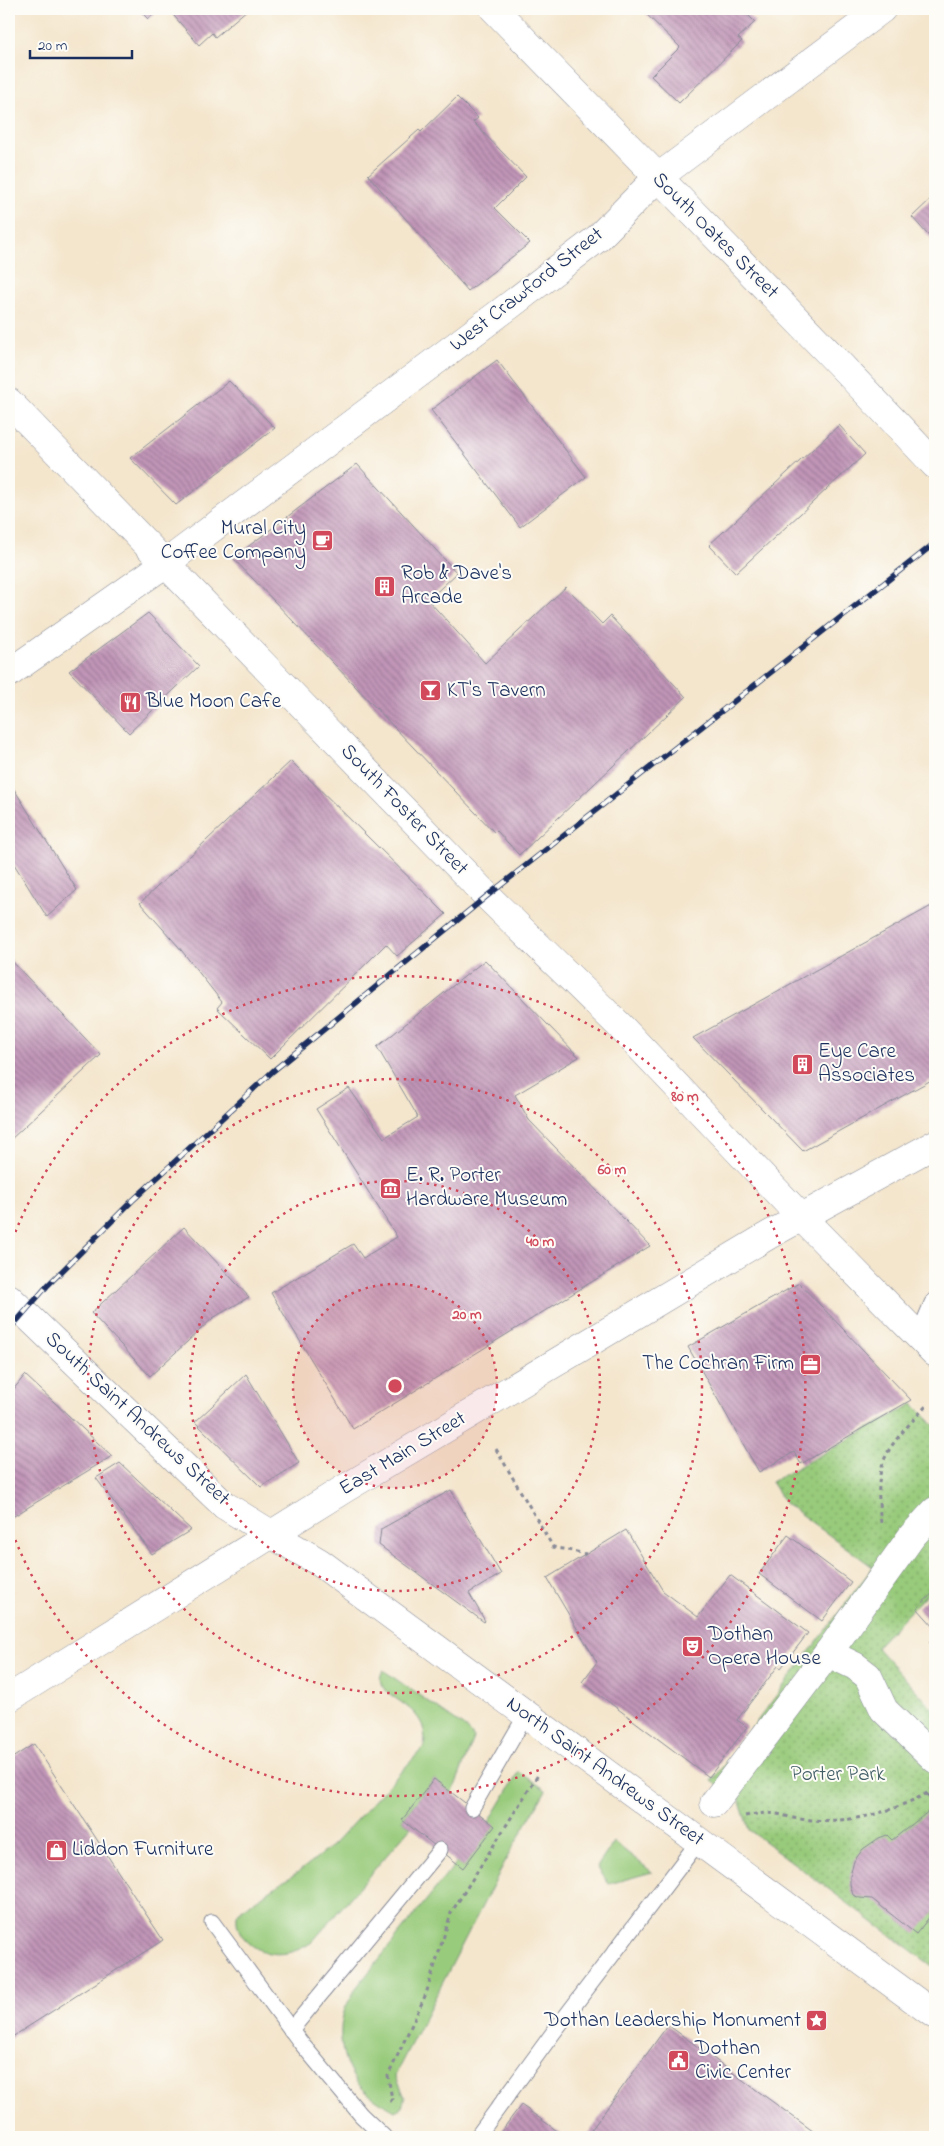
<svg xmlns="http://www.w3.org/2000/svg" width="944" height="2146" font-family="'Indie Flower',sans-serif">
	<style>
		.grass { fill: #99cb7b; stroke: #5a7d6c }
		.park { fill: url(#park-dots); stroke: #5a7d6c }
		.building { fill: url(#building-back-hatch) }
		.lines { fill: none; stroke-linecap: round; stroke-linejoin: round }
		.lane-casing { stroke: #888a96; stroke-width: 17 }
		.street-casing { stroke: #888a96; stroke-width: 29 }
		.secondary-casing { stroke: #888a96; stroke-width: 29 }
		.primary-casing { stroke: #888a96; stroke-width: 29 }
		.path { stroke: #888a96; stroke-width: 3; stroke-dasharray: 4 4; stroke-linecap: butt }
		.lane { stroke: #fff; stroke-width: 15 }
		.street { stroke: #fff; stroke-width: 28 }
		.secondary { stroke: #fff; stroke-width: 28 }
		.primary { stroke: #fff; stroke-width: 28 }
		.rail-casing { stroke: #1b2f5e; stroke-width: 5.5 }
		.rail { stroke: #fdfcf7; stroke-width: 4; stroke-dasharray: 11; stroke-linecap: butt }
		.ring { fill: none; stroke: #d1495b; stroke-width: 2.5; stroke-dasharray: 2.5 5 }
		.labels { text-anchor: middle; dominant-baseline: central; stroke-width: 4; stroke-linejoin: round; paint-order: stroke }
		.street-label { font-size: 21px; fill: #1b2f5e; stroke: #fdfcf7 }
		.poi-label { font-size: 21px; fill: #1b2f5e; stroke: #fdfcf7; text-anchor: start }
		.park-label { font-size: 21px; fill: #415e67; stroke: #fdfcf7 }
		.centre { fill: #d1495b; stroke: #fdfcf7; stroke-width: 2.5 }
		.ring-label { font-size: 15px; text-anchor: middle; font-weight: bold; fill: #d1495b; stroke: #fdfcf7; stroke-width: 4; stroke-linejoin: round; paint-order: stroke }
	</style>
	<defs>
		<pattern id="park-dots" width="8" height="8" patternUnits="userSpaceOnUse" patternTransform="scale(1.25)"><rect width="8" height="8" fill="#99cb7b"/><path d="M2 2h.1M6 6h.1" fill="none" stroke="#7ca568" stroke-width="1.8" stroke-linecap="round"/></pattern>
		<pattern id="building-back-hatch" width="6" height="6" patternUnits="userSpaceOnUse" patternTransform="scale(1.25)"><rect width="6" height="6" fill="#c195b7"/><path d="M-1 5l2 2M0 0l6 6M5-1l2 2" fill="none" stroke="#9c7a98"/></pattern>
	</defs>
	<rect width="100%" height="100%" fill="#fdfcf7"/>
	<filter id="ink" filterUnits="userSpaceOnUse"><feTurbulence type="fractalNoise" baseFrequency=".02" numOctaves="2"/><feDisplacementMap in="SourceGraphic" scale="10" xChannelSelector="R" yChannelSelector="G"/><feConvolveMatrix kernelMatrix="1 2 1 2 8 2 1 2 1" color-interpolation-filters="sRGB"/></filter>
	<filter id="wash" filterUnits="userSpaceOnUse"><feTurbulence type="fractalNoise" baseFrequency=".0096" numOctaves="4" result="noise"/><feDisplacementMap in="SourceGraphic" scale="20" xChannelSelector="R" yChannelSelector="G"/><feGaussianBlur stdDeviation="1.12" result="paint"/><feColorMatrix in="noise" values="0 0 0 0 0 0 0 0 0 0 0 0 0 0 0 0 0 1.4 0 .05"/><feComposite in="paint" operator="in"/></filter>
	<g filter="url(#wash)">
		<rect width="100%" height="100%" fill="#f4e6cd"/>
		<g class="grass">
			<path d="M383 1670 467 1729 474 1738 452 1794 434 1779 402 1820 411 1827 312 1942C292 1956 265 1960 246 1940 239 1933 236 1925 237 1915L242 1909 301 1870 333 1845 424 1747C433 1699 366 1700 383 1670Z"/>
			<path d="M519 1772 546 1790 509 1854 395 2075 405 2097 402 2107 395 2111C383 2104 369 2096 360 2086 342 2066 336 2033 345 2009 348 2001 353 1995 356 1988L489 1822Z"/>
			<polygon points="614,1842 652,1872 609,1884 597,1867"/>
		</g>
		<polygon class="park" points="913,1404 935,1426 935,1585 876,1647 935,1711 935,1968 749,1830 739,1799 712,1781 873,1567 785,1503 771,1482"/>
		<g id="blocks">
			<g class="building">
				<polygon points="138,9 160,9 148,19"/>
				<polygon points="168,9 248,9 215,37 212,33 199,45"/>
				<polygon points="641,9 742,9 755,22 738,38 742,41 679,103 651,76 680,47"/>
				<polygon points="457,97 478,118 473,122 526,177 495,208 530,243 468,291 368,175 419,130 421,132"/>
				<polygon points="935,195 935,243 912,217"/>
				<polygon points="497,360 586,477 520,527 431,410"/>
				<polygon points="229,381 275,428 176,505 130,458"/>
				<polygon points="839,425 865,454 736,573 709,545"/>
				<polygon points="357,464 457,573 428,600 485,663 566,587 602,624 610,616 686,697 519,855 497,831 495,833 233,558"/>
				<polygon points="148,613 199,666 129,733 69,671"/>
				<polygon points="291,761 446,914 397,956 386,944 270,1059 217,1008 222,1002 178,946 140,903"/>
				<polygon points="9,781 77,890 47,917 9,856"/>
				<polygon points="935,904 935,1078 803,1151 693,1038"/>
				<polygon points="9,958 101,1055 9,1141"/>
				<polygon points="485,960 579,1057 515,1095 529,1120 650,1246 353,1429 271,1293 353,1244 363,1258 397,1237 316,1109 349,1088 384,1138 418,1117 377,1047"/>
				<polygon points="184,1227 249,1297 213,1318 150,1376 91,1313"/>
				<polygon points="799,1283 911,1400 801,1464 794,1452 759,1472 688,1347"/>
				<polygon points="246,1374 299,1463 261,1487 195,1422"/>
				<polygon points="25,1375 112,1456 9,1519 9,1395"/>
				<polygon points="120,1463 191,1530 152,1554 96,1478"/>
				<polygon points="451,1490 501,1574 469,1593 485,1621 484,1622 379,1545 381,1529"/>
				<polygon points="626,1530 663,1591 698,1617 730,1575 808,1633 781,1668 778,1666 737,1720 747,1727 709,1777 582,1682 597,1662 547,1578"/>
				<polygon points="788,1535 851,1582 822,1621 759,1574"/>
				<polygon points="935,1591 935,1628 917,1608"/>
				<polygon points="935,1636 935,1648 929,1642"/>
				<polygon points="34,1744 163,1940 9,2039 9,1760"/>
				<polygon points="434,1779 495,1826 463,1868 402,1820"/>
				<polygon points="929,1811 935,1822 935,1910 916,1934 872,1899 860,1898 853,1895 850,1884 850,1876 854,1861 863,1849 879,1838 887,1835 892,1840"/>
				<polygon points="668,2025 766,2097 821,2137 586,2137"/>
				<polygon points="521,2105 549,2125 565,2137 497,2137"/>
			</g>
		</g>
	</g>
	<g filter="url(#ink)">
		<use href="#blocks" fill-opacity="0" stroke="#888a96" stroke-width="1"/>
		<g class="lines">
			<defs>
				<g id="lane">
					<polyline points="918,1336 932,1303 935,1300"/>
					<polyline points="472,1808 526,1715"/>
					<polyline points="212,1922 301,2043 361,2115 384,2137"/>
					<polyline points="291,2030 440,1850"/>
					<polyline points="477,2137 553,2033 699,1841"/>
				</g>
				<g id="street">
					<polyline points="9,402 487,896 619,1025 801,1217 935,1353"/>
					<polyline points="9,673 166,563 509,306 598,238 657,178 882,9"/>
					<polyline points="271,1534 319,1562 935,2015"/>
					<polyline points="828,1653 855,1666 868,1676 884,1710 935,1759"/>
					<polyline points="714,1803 828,1653 912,1536 935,1511"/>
				</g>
				<polyline id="secondary" points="9,1298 224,1505 271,1534"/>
				<g id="primary">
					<path d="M494 9C641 161 791 310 935 465"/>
					<polyline points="9,1698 344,1489 597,1338 769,1235 935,1144"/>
				</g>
			</defs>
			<use href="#lane" class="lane-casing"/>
			<use href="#street" class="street-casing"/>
			<use href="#secondary" class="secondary-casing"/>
			<use href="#primary" class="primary-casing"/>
			<g class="path">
				<polyline points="496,1449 553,1547 586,1554"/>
				<path d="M881 1523C873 1458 886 1450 927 1405"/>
				<polyline points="926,1794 935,1800"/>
				<path d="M745 1816C755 1814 766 1812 776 1814 784 1815 791 1818 799 1819 837 1823 869 1819 904 1804 914 1800 923 1796 932 1790"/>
				<polyline points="390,2102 392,2099 388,2076 426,1994 451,1913 538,1775"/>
			</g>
			<use href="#lane" class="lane"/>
			<use href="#street" class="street"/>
			<use href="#secondary" class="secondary"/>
			<use href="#primary" class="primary"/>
			<defs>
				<polyline id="rail" points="9,1330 48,1285 132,1201 273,1071 487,896 935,543"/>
			</defs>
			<use href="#rail" class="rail-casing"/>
			<use href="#rail" class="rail"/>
		</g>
	</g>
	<circle cx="395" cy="1386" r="102" fill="#d1495b" fill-opacity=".12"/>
	<g class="ring">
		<circle cx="395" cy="1386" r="102"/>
		<circle cx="395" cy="1386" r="205"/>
		<circle cx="395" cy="1386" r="307"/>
		<path d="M10 1246A410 410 0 1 1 10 1526"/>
	</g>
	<defs>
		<symbol id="cafe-square" viewBox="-11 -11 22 22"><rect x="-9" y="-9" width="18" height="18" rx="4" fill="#d1495b" stroke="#fdfcf7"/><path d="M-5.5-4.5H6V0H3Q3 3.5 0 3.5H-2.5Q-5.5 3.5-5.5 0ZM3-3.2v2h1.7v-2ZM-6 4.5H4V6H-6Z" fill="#fff"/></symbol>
		<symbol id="building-square" viewBox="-11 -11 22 22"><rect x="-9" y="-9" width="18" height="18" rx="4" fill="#d1495b" stroke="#fdfcf7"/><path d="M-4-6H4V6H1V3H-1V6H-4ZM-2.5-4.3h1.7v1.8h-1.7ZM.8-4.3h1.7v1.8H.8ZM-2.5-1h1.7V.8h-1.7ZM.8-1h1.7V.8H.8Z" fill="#fff"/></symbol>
		<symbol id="bar-square" viewBox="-11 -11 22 22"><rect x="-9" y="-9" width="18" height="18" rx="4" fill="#d1495b" stroke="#fdfcf7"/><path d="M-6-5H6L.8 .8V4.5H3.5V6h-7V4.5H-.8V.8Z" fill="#fff"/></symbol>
		<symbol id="restaurant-square" viewBox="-11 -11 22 22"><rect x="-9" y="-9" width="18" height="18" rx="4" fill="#d1495b" stroke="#fdfcf7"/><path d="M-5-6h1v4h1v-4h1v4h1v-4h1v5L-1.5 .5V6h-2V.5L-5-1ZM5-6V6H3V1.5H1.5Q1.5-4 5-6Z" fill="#fff"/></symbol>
		<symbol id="museum-square" viewBox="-11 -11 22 22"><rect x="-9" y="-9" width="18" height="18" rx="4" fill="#d1495b" stroke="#fdfcf7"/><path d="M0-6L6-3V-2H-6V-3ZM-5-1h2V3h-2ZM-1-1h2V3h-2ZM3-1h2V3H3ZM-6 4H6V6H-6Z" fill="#fff"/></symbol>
		<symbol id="office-square" viewBox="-11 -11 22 22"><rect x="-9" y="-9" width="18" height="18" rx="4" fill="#d1495b" stroke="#fdfcf7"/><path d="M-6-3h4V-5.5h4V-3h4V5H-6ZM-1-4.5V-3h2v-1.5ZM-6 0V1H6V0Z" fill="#fff"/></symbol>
		<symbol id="theatre-square" viewBox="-11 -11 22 22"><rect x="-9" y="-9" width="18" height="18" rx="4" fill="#d1495b" stroke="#fdfcf7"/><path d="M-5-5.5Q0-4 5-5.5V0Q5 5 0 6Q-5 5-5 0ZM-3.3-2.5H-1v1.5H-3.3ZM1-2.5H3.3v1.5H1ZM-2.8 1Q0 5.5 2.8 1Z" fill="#fff"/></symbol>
		<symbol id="shop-square" viewBox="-11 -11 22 22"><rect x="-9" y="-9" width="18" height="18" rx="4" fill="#d1495b" stroke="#fdfcf7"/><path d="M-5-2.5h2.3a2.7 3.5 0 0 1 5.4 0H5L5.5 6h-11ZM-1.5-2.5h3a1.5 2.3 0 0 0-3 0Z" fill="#fff"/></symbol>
		<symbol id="sight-square" viewBox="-11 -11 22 22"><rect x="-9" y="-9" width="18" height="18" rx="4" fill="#d1495b" stroke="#fdfcf7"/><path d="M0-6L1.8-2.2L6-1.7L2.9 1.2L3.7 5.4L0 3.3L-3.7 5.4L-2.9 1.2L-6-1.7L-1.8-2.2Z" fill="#fff"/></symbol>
		<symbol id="civic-square" viewBox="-11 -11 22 22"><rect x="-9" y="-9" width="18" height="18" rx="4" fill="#d1495b" stroke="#fdfcf7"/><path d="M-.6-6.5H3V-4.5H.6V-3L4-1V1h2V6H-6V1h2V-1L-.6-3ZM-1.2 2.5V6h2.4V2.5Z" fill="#fff"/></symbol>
	</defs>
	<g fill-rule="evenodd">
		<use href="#cafe-square" x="310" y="528" width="25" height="25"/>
		<use href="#building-square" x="372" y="574" width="25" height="25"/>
		<use href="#bar-square" x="418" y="678" width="25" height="25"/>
		<use href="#restaurant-square" x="118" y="690" width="25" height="25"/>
		<use href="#building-square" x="790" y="1052" width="25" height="25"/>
		<use href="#museum-square" x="378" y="1176" width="25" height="25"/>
		<use href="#office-square" x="798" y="1352" width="25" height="25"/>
		<use href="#theatre-square" x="680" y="1634" width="25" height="25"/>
		<use href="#shop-square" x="44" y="1838" width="25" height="25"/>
		<use href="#sight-square" x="804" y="2008" width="25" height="25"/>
		<use href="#civic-square" x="666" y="2048" width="25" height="25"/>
	</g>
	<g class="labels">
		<g class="street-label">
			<text transform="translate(715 236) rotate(45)">South Oates Street</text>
			<text transform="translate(527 290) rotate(-38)">West Crawford Street</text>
			<text transform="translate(404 810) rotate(46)">South Foster Street</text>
			<text transform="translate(137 1419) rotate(43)">South Saint Andrews Street</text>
			<text transform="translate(403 1454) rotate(-31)">East Main Street</text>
			<text transform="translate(605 1772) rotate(36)">North Saint Andrews Street</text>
		</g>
		<g class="poi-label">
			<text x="306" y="529" text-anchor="end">Mural City<tspan x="306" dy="24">Coffee Company</tspan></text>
			<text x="401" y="574">Rob &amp; Dave's<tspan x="401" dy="24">Arcade</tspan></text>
			<text x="447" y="691">KT's Tavern</text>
			<text x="146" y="702">Blue Moon Cafe</text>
			<text x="818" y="1052">Eye Care<tspan x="818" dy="24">Associates</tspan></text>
			<text x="406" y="1176">E. R. Porter<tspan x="406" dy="24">Hardware Museum</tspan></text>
			<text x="794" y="1364" text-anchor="end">The Cochran Firm</text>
			<text x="708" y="1635">Dothan<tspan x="708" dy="24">Opera House</tspan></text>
			<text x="72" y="1850">Liddon Furniture</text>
			<text x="801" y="2021" text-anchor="end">Dothan Leadership Monument</text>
			<text x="695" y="2049">Dothan<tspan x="695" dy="24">Civic Center</tspan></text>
		</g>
		<g class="park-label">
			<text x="838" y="1775">Porter Park</text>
		</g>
	</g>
	<circle cx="395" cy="1386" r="8" class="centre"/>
	<g class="ring-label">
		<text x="685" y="1101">80 m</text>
		<text x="612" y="1174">60 m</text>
		<text x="540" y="1246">40 m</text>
		<text x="467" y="1319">20 m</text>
	</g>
	<rect width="944" height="2146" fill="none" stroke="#fdfcf7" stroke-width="30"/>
	<path d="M30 50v8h102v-8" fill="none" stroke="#1b2f5e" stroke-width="2.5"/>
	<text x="38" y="50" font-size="15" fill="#1b2f5e" stroke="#fdfcf7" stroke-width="4" paint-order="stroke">20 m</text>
</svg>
